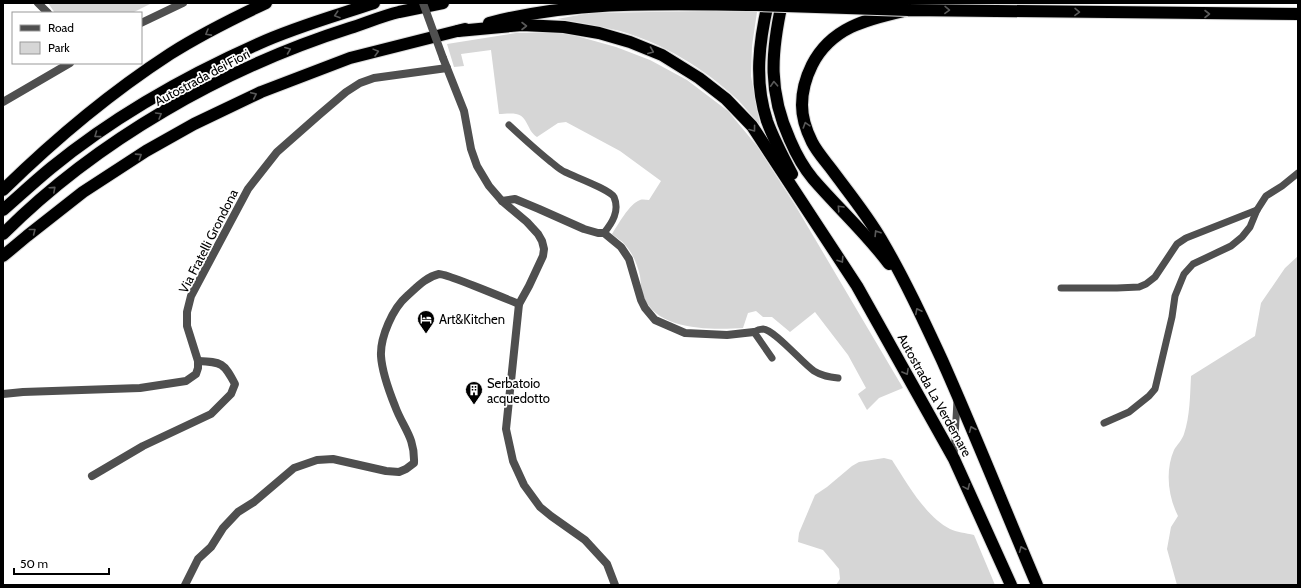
<svg xmlns="http://www.w3.org/2000/svg" width="1301" height="588" font-family="Cabin,sans-serif">
	<style>
		.green { fill: #d6d6d6 }
		.lines { fill: none; stroke-linecap: round; stroke-linejoin: round }
		.motorway-casing { stroke: #dbdbdb; stroke-width: 14 }
		.service { stroke: #4f4f4f; stroke-width: 7 }
		.minor { stroke: #4f4f4f; stroke-width: 8 }
		.tertiary { stroke: #4f4f4f; stroke-width: 8 }
		.motorway { stroke: #000; stroke-width: 12 }
		.motorway-bridge-casing { stroke: #dbdbdb; stroke-width: 14; stroke-linecap: butt }
		.minor-bridge { stroke: #4f4f4f; stroke-width: 8 }
		.motorway-bridge { stroke: #000; stroke-width: 12 }
		.oneway { stroke: #595959 }
		.labels { text-anchor: middle; dominant-baseline: central; stroke-width: 3.5; stroke-linejoin: round; paint-order: stroke }
		.street-label { font-size: 13px; fill: #000; stroke: #fff }
		.poi-label { font-size: 13px; fill: #000; stroke: #fff; text-anchor: start }
	</style>
	<rect width="100%" height="100%" fill="#fff"/>
	<g class="green">
		<polygon points="48,3 152,3 132,13 55,13"/>
		<path d="M712 11 757 12 752 46 751 76 760 125C752 117 746 108 738 100 705 69 663 43 620 31 599 26 578 22 557 19L590 13Z"/>
		<path d="M516 33H566L616 47 650 60 687 80 728 111 757 146 795 205 903 388 879 398 867 410 858 394 866 388 848 355 815 312 790 332 772 317H763L756 311 748 313 743 328C713 330 657 331 644 297 641 291 641 283 640 276 638 266 633 254 626 246 623 241 616 238 612 234 618 225 629 204 640 200 643 199 646 200 649 200L661 181 620 151 566 122 558 123 537 137C527 131 528 116 516 114 511 113 504 114 499 114L491 50 461 54 464 66 454 67 447 44Z"/>
		<path d="M1298 256V585H1177L1167 549 1171 527 1178 516C1168 496 1165 471 1174 450 1177 445 1182 440 1184 434 1190 416 1190 396 1191 376L1255 336 1261 303 1285 268Z"/>
		<path d="M884 458 892 460C907 483 925 516 950 529 956 532 966 533 974 535L995 585H836L840 579 839 569 834 563 823 550 798 542 799 533 815 495 827 487 852 466 859 462Z"/>
	</g>
	<g class="lines">
		<defs>
			<g id="motorway">
				<path d="M768 3C759 42 754 82 767 121 774 140 783 157 792 174"/>
				<path d="M782 3C771 53 768 92 790 140 796 154 803 167 813 179 838 208 866 233 889 264"/>
				<path d="M489 23C576 0 668 4 758 5"/>
				<polyline points="458,31 522,25 564,27 599,33 630,42 662,55 699,78 726,99 752,126 857,286 954,459 1011,585"/>
				<path d="M3 190C54 140 110 93 170 54 200 35 234 18 266 3"/>
				<path d="M3 210C19 196 34 182 51 168 111 119 186 76 258 44 295 27 335 16 374 3"/>
				<path d="M3 234C97 140 224 68 350 28 366 23 382 16 399 12 414 9 429 6 443 3"/>
				<polyline points="3,256 27,236 83,192 146,151 194,124 261,92 350,58 465,29"/>
				<path d="M1037 585C1005 510 975 434 942 360 923 319 904 278 881 239 867 215 849 193 832 170 826 162 817 152 812 142 807 132 802 117 802 105 802 92 806 77 812 65 832 26 869 19 908 10L1298 14"/>
			</g>
		</defs>
		<use href="#motorway" class="motorway-casing"/>
		<g class="service">
			<path d="M509 125C523 138 536 150 551 162 555 165 560 170 565 172 575 177 609 189 614 197 620 211 612 223 604 233"/>
			<polyline points="1061,288 1117,288 1139,287 1146,284 1155,277 1177,244 1186,238 1257,210"/>
			<path d="M772 358 754 332C757 330 760 329 763 329 775 330 802 363 814 371 822 376 829 377 838 378"/>
			<polyline points="1104,423 1129,412 1149,396 1155,389 1172,317 1175,296 1184,274 1193,264 1231,246 1242,237 1250,227 1257,210 1266,196 1282,186 1298,173"/>
			<polyline points="954,457 957,400"/>
		</g>
		<g class="minor">
			<polyline points="38,3 48,13"/>
			<polyline points="443,58 464,111 471,149 477,166 489,186 502,201 527,222 538,234 542,241 544,249 543,256 529,286 519,304 506,429 513,461 524,485 540,507 551,516 585,540 607,564 615,585"/>
			<polyline points="502,201 515,199 539,209 584,229 598,233 604,233 621,247 629,259 641,300 645,308 655,320 685,333 727,335 754,332"/>
			<polyline points="3,394 23,392 140,388 186,381 196,374 198,368 198,361 187,326 187,312 191,296 248,189 277,152 319,115 346,92 360,83 374,78 447,68"/>
			<path d="M92 476 143 446 211 414 231 394 235 384C224 363 222 362 198 361"/>
			<path d="M185 585 198 559 211 547 223 528 238 512 254 502 294 468 317 460 333 459 386 471 399 472 406 469 414 463C415 437 403 428 395 406 389 391 382 372 381 356 380 337 393 308 407 296 417 287 426 277 439 274 445 273 509 300 519 304"/>
		</g>
		<g class="tertiary">
			<polyline points="141,23 183,3"/>
			<polyline points="3,102 70,63"/>
		</g>
		<use href="#motorway" class="motorway"/>
		<defs>
			<polyline id="motorway-bridge" points="758,5 908,10"/>
		</defs>
		<use href="#motorway-bridge" class="motorway-bridge-casing"/>
		<polyline class="minor-bridge" points="423,3 443,58"/>
		<use href="#motorway-bridge" class="motorway-bridge"/>
	</g>
	<defs><path id="oneway-chevron" d="M-2-3.5L2.5 0L-2 3.5" fill="none" stroke-width="1.6" stroke-linecap="round" stroke-linejoin="round"/></defs>
	<g class="oneway">
		<use href="#oneway-chevron" transform="translate(947 10) rotate(1)"/>
		<use href="#oneway-chevron" transform="translate(1077 12) rotate(1)"/>
		<use href="#oneway-chevron" transform="translate(1207 14)"/>
		<use href="#oneway-chevron" transform="translate(337 15) rotate(162)"/>
		<use href="#oneway-chevron" transform="translate(524 26)"/>
		<use href="#oneway-chevron" transform="translate(208 33) rotate(151)"/>
		<use href="#oneway-chevron" transform="translate(288 50) rotate(-22)"/>
		<use href="#oneway-chevron" transform="translate(651 51) rotate(22)"/>
		<use href="#oneway-chevron" transform="translate(376 52) rotate(-15)"/>
		<use href="#oneway-chevron" transform="translate(774 84) rotate(-93)"/>
		<use href="#oneway-chevron" transform="translate(254 95) rotate(-25)"/>
		<use href="#oneway-chevron" transform="translate(159 115) rotate(-30)"/>
		<use href="#oneway-chevron" transform="translate(806 125) rotate(-107)"/>
		<use href="#oneway-chevron" transform="translate(753 129) rotate(53)"/>
		<use href="#oneway-chevron" transform="translate(97 135) rotate(144)"/>
		<use href="#oneway-chevron" transform="translate(139 156) rotate(-33)"/>
		<use href="#oneway-chevron" transform="translate(53 189) rotate(-42)"/>
		<use href="#oneway-chevron" transform="translate(840 208) rotate(-133)"/>
		<use href="#oneway-chevron" transform="translate(33 231) rotate(-38)"/>
		<use href="#oneway-chevron" transform="translate(877 233) rotate(-122)"/>
		<use href="#oneway-chevron" transform="translate(841 260) rotate(57)"/>
		<use href="#oneway-chevron" transform="translate(918 311) rotate(-117)"/>
		<use href="#oneway-chevron" transform="translate(906 372) rotate(61)"/>
		<use href="#oneway-chevron" transform="translate(972 429) rotate(-113)"/>
		<use href="#oneway-chevron" transform="translate(967 487) rotate(66)"/>
		<use href="#oneway-chevron" transform="translate(1022 549) rotate(-113)"/>
	</g>
	<defs>
		<symbol id="hotel-pin" viewBox="-11 -11 22 30"><path d="M0 17L-7.5 6A9.5 9.5 0 1 1 7.5 6Z" fill="#000" stroke="#fff"/><path d="M-6-4.5h1.5V1H6V5H4.5V3h-9V5H-6ZM-4 0a1.8 1.8 0 1 1 3.6 0ZM.5 0V-2.5h3Q6-2.5 6 0Z" fill="#fff"/></symbol>
		<symbol id="building-pin" viewBox="-11 -11 22 30"><path d="M0 17L-7.5 6A9.5 9.5 0 1 1 7.5 6Z" fill="#000" stroke="#fff"/><path d="M-4-6H4V6H1V3H-1V6H-4ZM-2.5-4.3h1.7v1.8h-1.7ZM.8-4.3h1.7v1.8H.8ZM-2.5-1h1.7V.8h-1.7ZM.8-1h1.7V.8H.8Z" fill="#fff"/></symbol>
	</defs>
	<g fill-rule="evenodd">
		<use href="#hotel-pin" x="416" y="309" width="20" height="27"/>
		<use href="#building-pin" x="464" y="380" width="20" height="27"/>
	</g>
	<g class="labels">
		<g class="street-label">
			<text transform="translate(202 77) rotate(-28)">Autostrada dei Fiori</text>
			<text transform="translate(208 241) rotate(-63)">Via Fratelli Grondona</text>
			<text transform="translate(935 395) rotate(61)">Autostrada La Verdemare</text>
		</g>
		<g class="poi-label">
			<text x="439" y="319">Art&amp;Kitchen</text>
			<text x="487" y="383">Serbatoio<tspan x="487" dy="15">acquedotto</tspan></text>
		</g>
	</g>
	<rect width="1301" height="588" fill="none" stroke="#000000" stroke-width="8"/>
	<rect x="12" y="12" width="130" height="52" fill="#ffffff" stroke="#999999"/>
	<rect x="20" y="25" width="20" height="6" fill="#4f4f4f" stroke="#999999"/>
	<text x="48" y="32" font-size="12" fill="#000000">Road</text>
	<rect x="20" y="42" width="20" height="12" fill="#d6d6d6" stroke="#999999"/>
	<text x="48" y="52" font-size="12" fill="#000000">Park</text>
	<path d="M14 568v6h95v-6" fill="none" stroke="#000000" stroke-width="2"/>
	<text x="20" y="568" font-size="12" fill="#000000" stroke="#ffffff" stroke-width="3" paint-order="stroke">50 m</text>
</svg>
